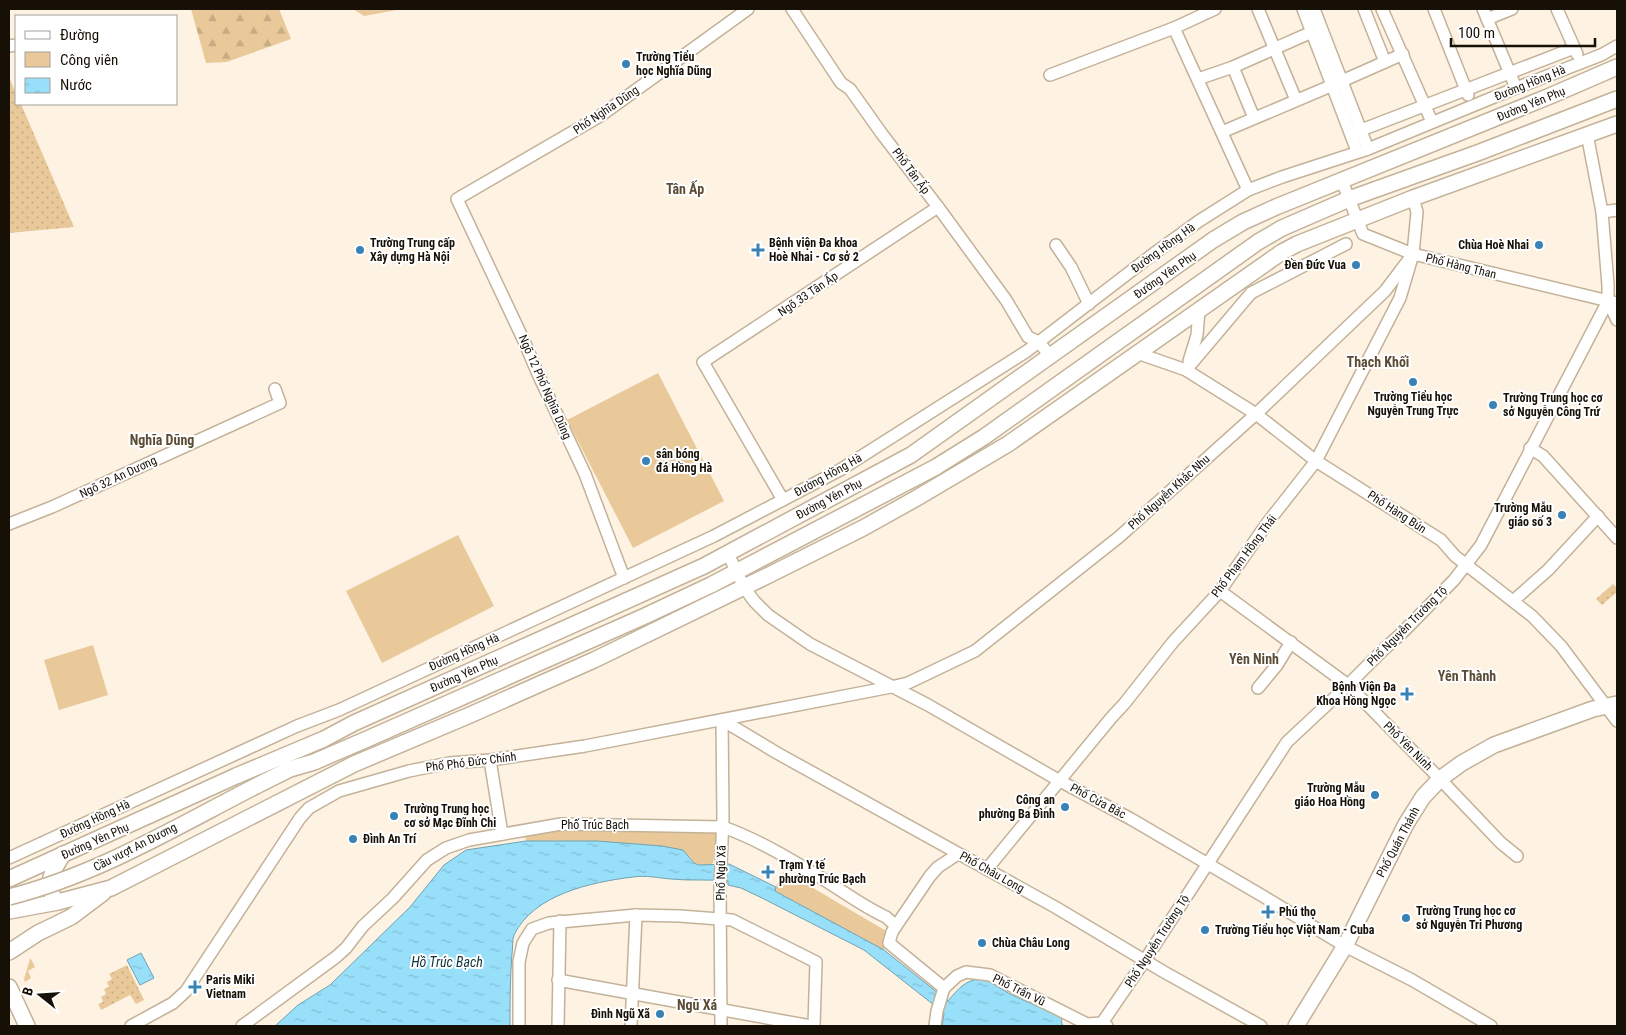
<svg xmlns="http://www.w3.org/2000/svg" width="1626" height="1035" font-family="'Roboto Condensed',sans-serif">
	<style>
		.green { fill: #e9c99a }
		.forest { fill: url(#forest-firs) }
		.garden { fill: url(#garden-dots) }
		.water { fill: url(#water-ripples); stroke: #71a1b1 }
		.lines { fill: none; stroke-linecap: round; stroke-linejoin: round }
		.minor-casing { stroke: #c3b298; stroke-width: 14 }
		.major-casing { stroke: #c3b298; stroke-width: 18 }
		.minor { stroke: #fff; stroke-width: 11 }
		.major { stroke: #fff; stroke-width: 15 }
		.major-bridge-casing { stroke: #c3b298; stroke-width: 18; stroke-linecap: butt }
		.major-bridge { stroke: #fff; stroke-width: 15 }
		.poi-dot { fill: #3882b6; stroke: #fff; stroke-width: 2 }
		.labels { text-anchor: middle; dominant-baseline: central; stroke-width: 4; stroke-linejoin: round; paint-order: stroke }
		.poi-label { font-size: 12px; font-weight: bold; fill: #161007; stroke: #fff; text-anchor: start }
		.street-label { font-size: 12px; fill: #161007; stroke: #fff }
		.neighbourhood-label { font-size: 14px; font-weight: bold; fill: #5b4c35; stroke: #fff }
		.water-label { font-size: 14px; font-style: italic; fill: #10333e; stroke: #fff }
	</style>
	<defs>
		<pattern id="forest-firs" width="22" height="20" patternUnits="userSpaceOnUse" patternTransform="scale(1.25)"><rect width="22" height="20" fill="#e9c99a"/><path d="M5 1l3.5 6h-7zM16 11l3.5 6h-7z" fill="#c7ac83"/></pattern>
		<pattern id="garden-dots" width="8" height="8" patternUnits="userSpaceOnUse" patternTransform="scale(1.25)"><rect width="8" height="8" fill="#e9c99a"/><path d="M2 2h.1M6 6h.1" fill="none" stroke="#c7ac83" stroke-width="1.8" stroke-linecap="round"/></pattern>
		<pattern id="water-ripples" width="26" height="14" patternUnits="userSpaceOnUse" patternTransform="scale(1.25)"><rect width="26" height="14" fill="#98dffa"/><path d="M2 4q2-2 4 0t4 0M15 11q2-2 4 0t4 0" fill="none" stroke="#82bed5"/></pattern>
	</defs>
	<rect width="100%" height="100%" fill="#fef2e3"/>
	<g class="green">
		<polygon points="353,9 402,9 364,16"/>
		<polygon points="658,373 724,501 633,548 567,420"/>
		<polygon points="458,535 494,606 382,663 346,591"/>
		<polygon points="93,645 108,695 59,710 44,660"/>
		<polygon points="557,827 714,832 718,838 713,863 707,866 694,863 689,856 662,846 597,841 526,841 525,835"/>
		<polygon points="784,871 888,932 884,950 774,890"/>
		<polygon points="30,959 31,959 35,967 28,971 31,978 25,982 24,979"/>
	</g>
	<polygon class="forest" points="191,9 279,9 291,39 227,62 206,63"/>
	<g class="garden">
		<polygon points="9,77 16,94 16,104 21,104 74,227 9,233"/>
		<polygon points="1613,584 1617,588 1617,592 1602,605 1596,599"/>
		<polygon points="127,965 144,1000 136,1004 130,995 101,1010 98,1004 103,1002 101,997 106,994 104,989 109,987 107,982 112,979 109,974"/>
	</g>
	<g class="water">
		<path d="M526 841H597L662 846 683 850 694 863 699 865 729 864 776 887 775 891 884 950 948 1001C959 988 965 980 983 978L1010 994 1063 1018 1061 1021 1063 1026H942L944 1013 864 950 762 898 741 888 728 885V881C709 879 689 881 671 879 658 878 646 875 633 877 592 882 534 894 514 935 512 940 513 948 512 954 510 978 510 1002 510 1026H275L298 1005 330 985 410 907 444 865 466 850Z"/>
		<polygon points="141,953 154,978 140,985 127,960"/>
	</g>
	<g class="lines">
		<defs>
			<g id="minor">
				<polyline points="792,9 841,83 850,89 882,134 938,207 1006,300 1028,337 1039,342 1050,356"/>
				<polyline points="1258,9 1296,100"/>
				<polyline points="1303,9 1357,151"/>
				<polyline points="1314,9 1368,149"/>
				<polyline points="1364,9 1385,62"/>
				<polyline points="1382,9 1432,122"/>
				<polyline points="1434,9 1468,95"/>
				<polyline points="1483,9 1516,88"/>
				<polyline points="1557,9 1577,54"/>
				<polyline points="1487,19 1512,9"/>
				<polyline points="1174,28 1248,190"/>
				<polyline points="9,46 16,45"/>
				<polyline points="1233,67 1254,118"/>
				<polyline points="1050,75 1174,28 1215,9"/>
				<polyline points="1198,79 1233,67 1312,32"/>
				<polyline points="1342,81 1403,54"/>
				<polyline points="1222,132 1333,85"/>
				<polyline points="1351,134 1574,48"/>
				<polyline points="1587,134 1602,212 1608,285 1608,301 1617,320"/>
				<polyline points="1342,181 1363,234 1413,254 1617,303"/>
				<polyline points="1602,212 1617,210"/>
				<polyline points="1056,245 1071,267 1089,304"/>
				<polyline points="1137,353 1186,370 1256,414 1316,461 1441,540 1455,556 1532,616 1561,646 1617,721"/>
				<polyline points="1189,361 1197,335 1199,310"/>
				<polyline points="1186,370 1251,293 1346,244"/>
				<polyline points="1530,448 1543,456 1617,538"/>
				<polyline points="783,500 703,362 938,207"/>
				<polyline points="9,524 52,507 280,403 275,389"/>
				<polyline points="728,554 744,587 754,601 768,615 810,644 928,705 1060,781 1131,819 1261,895 1345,946 1412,980 1491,1026"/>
				<polyline points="624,578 585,474 538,374 524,341 457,199 600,116 748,9"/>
				<polyline points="1220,591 1348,685 1440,779 1501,843 1517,856"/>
				<polyline points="1513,601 1548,570 1598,516"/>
				<polyline points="1258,688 1277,665 1291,642"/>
				<polyline points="722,720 777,753 1055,907 1164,972 1261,1026"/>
				<polyline points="490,760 502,834"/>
				<polyline points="9,858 297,726 339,710 714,536 840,470 1027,351 1152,255 1199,221 1248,190 1282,177 1368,149 1516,88 1601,55 1617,46"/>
				<polyline points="987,869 1111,718 1124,704 1173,642 1220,591 1268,522 1316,461 1400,298 1413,254 1417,212 1413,198"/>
				<polyline points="896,926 892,932 889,943 944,988"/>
				<polyline points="558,980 811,1026"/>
				<polyline points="131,1026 173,1003 186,991 300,818 309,808 339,791 409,771 449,763 490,760 585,746 891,687 908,683 975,651 1119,537 1256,414 1385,291 1413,254"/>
				<path d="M242 1026 336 957 346 948 363 926 393 898 427 860 446 848 469 840 561 824 723 827C757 839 792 860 823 879 844 892 864 907 886 917L896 926 930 876 938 867 958 854"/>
				<polyline points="519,1026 519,962 523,943 532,929 549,923 636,915 680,916 732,920 816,962 814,1026"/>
				<polyline points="558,1026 560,921"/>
				<polyline points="631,1026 636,915"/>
				<polyline points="721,1026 720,887 723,818 722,720"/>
				<polyline points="935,1026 937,1011 944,988 957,976 966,972 990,975 1087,1024 1102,1023 1102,1026"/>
				<polyline points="1107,1026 1102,1023 1145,960 1287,742 1348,685 1383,650 1402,633 1454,580 1481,545 1608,301"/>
			</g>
			<g id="major">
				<polyline points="256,786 290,769 314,762 365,740 645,616 711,585 936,467 984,437 1258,242 1282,228 1349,199 1480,152 1617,99"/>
				<polyline points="9,879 236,776 324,739 354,723 704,566 911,455 1213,240 1243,222 1276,207 1550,96 1617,67"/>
				<path d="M53 896C44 881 56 867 63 854"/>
				<polyline points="9,911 58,902 111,888 354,764 470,715 594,660 769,575 863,528 915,499 1008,444 1282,252 1297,244 1413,198 1617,124"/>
				<polyline points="9,952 38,933 71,917 103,893"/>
				<polyline points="9,987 27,1026"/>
				<polyline points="1296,1026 1345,946 1406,824 1423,797 1440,779 1462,763 1494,745 1593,709 1617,704"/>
			</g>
		</defs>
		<use href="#minor" class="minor-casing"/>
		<use href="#major" class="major-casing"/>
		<use href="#minor" class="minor"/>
		<use href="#major" class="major"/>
		<defs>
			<path id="major-bridge" d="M9 897C97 875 176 827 256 786"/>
		</defs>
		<use href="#major-bridge" class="major-bridge-casing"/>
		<use href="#major-bridge" class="major-bridge"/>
	</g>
	<g class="poi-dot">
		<circle cx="626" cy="64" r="5"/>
		<circle cx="1539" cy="245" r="5"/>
		<circle cx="360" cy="250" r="5"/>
		<path d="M755.5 242.5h5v5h5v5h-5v5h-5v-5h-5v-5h5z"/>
		<circle cx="1356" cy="265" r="5"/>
		<circle cx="1413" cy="382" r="5"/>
		<circle cx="1493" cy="405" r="5"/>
		<circle cx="646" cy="461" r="5"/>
		<circle cx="1562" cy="515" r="5"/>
		<path d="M1404.5 686.5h5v5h5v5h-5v5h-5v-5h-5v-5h5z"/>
		<circle cx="1375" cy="795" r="5"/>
		<circle cx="1065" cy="807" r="5"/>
		<circle cx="394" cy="816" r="5"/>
		<circle cx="353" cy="839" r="5"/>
		<path d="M765.5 864.5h5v5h5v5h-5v5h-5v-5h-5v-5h5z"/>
		<path d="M1265.5 904.5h5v5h5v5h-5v5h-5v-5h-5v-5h5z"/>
		<circle cx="1406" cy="918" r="5"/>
		<circle cx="1205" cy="930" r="5"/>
		<circle cx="982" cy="943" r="5"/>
		<path d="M192.5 979.5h5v5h5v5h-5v5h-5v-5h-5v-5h5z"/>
		<circle cx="660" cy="1014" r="5"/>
	</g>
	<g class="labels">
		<g class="poi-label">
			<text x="636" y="57">Trường Tiểu<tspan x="636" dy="14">học Nghĩa Dũng</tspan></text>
			<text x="370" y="243">Trường Trung cấp<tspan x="370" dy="14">Xây dựng Hà Nội</tspan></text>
			<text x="769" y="243">Bệnh viện Đa khoa<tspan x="769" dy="14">Hoè Nhai - Cơ sở 2</tspan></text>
			<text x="1529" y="245" text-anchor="end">Chùa Hoè Nhai</text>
			<text x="1346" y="265" text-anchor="end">Đền Đức Vua</text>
			<text x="1413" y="397" text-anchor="middle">Trường Tiểu học<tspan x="1413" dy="14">Nguyễn Trung Trực</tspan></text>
			<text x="1503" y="398">Trường Trung học cơ<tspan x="1503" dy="14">sở Nguyễn Công Trứ</tspan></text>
			<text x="656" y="454">sân bóng<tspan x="656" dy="14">đá Hồng Hà</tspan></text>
			<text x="1552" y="508" text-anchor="end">Trường Mẫu<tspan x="1552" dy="14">giáo số 3</tspan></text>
			<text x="1396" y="687" text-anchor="end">Bệnh Viện Đa<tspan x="1396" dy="14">Khoa Hồng Ngọc</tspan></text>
			<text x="1365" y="788" text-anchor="end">Trường Mẫu<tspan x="1365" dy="14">giáo Hoa Hồng</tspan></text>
			<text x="1055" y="800" text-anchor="end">Công an<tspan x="1055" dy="14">phường Ba Đình</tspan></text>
			<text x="404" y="809">Trường Trung học<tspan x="404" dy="14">cơ sở Mạc Đĩnh Chi</tspan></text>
			<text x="363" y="839">Đình An Trí</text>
			<text x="779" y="865">Trạm Y tế<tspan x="779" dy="14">phường Trúc Bạch</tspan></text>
			<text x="1416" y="911">Trường Trung học cơ<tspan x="1416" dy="14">sở Nguyễn Tri Phương</tspan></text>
			<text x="1279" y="912">Phú thọ</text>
			<text x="1215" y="930">Trường Tiểu học Việt Nam - Cuba</text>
			<text x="992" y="943">Chùa Châu Long</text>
			<text x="206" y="980">Paris Miki<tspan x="206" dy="14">Vietnam</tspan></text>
			<text x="650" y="1014" text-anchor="end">Đình Ngũ Xã</text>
		</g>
		<g class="street-label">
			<text transform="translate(1530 83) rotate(-22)">Đường Hồng Hà</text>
			<text transform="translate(1531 104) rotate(-22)">Đường Yên Phụ</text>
			<text transform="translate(606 110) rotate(-34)">Phố Nghĩa Dũng</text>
			<text transform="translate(911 171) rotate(53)">Phố Tân Ấp</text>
			<text transform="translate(1163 248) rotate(-36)">Đường Hồng Hà</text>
			<text transform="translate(1461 266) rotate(14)">Phố Hàng Than</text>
			<text transform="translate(1165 275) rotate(-35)">Đường Yên Phụ</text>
			<text transform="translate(808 294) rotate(-34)">Ngõ 33 Tân Ấp</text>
			<text transform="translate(545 387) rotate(66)">Ngõ 12 Phố Nghĩa Dũng</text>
			<text transform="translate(828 475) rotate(-29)">Đường Hồng Hà</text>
			<text transform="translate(118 477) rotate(-25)">Ngõ 32 An Dương</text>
			<text transform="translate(1169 492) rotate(-42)">Phố Nguyễn Khắc Nhu</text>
			<text transform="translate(829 499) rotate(-28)">Đường Yên Phụ</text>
			<text transform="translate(1397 512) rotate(33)">Phố Hàng Bún</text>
			<text transform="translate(1244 556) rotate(-53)">Phố Phạm Hồng Thái</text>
			<text transform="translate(1407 626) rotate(-45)">Phố Nguyễn Trường Tộ</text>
			<text transform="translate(464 652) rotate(-24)">Đường Hồng Hà</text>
			<text transform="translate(464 674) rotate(-24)">Đường Yên Phụ</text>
			<text transform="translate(1408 746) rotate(45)">Phố Yên Ninh</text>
			<text transform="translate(471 762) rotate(-7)">Phố Phó Đức Chính</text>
			<text transform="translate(1098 801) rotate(28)">Phố Cửa Bắc</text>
			<text transform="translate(95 819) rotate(-25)">Đường Hồng Hà</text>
			<text x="595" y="825">Phố Trúc Bạch</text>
			<text transform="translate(95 841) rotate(-24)">Đường Yên Phụ</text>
			<text transform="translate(1398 842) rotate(-62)">Phố Quán Thánh</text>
			<text transform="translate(135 847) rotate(-27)">Cầu vượt An Dương</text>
			<text transform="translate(992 872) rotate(29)">Phố Châu Long</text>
			<text transform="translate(721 873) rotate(-89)">Phố Ngũ Xã</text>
			<text transform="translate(1157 941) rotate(-57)">Phố Nguyễn Trường Tộ</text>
			<text transform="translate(1019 990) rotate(26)">Phố Trấn Vũ</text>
		</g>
		<g class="neighbourhood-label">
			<text x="685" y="189">Tân Ấp</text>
			<text x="1378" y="362">Thạch Khối</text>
			<text x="162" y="440">Nghĩa Dũng</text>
			<text x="1254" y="659">Yên Ninh</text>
			<text x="1467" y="676">Yên Thành</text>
			<text x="697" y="1005">Ngũ Xá</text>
		</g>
		<g class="water-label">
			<text x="447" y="962">Hồ Trúc Bạch</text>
		</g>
	</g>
	<rect width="1626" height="1035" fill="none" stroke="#161007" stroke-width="20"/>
	<rect x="15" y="15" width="162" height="90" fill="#ffffff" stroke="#a29f9c"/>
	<rect x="25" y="31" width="25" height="8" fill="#ffffff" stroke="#a29f9c"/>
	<text x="60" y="40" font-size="15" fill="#161007">Đường</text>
	<rect x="25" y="52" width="25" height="15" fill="#e9c99a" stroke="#a29f9c"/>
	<text x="60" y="65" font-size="15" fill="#161007">Công viên</text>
	<rect x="25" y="78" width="25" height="15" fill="url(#water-ripples)" stroke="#a29f9c"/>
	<text x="60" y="90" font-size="15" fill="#161007">Nước</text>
	<g transform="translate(40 995) rotate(287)" stroke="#ffffff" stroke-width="4" paint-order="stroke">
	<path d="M0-4L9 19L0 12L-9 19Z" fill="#161007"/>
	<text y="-8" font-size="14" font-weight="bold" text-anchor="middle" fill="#161007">B</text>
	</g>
	<path d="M1451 38v8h144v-8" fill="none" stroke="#161007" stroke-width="2.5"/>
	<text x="1458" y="38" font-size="15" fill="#161007" stroke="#ffffff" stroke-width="4" paint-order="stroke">100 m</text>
</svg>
